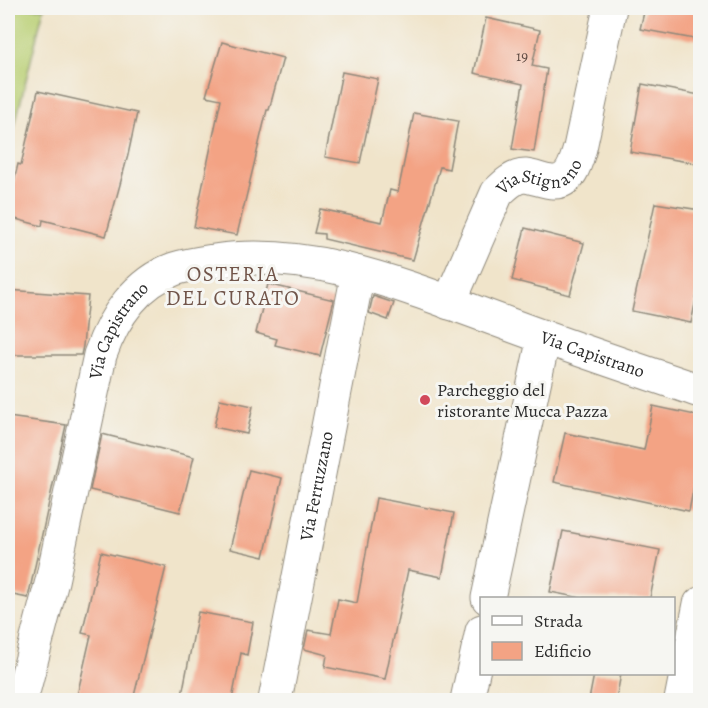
<svg xmlns="http://www.w3.org/2000/svg" width="708" height="708" font-family="Alegreya,serif">
	<style>
		.green { fill: #b9cf73; stroke: #727d4f; stroke-width: 1.5 }
		.building { fill: #f3a384 }
		.lines { fill: none; stroke-linecap: round; stroke-linejoin: round }
		.minor-casing { stroke: #8e887a; stroke-width: 35 }
		.minor { stroke: #fff; stroke-width: 33 }
		.poi-dot { fill: #d1495b; stroke: #f6f6f2; stroke-width: 2 }
		.labels { text-anchor: middle; dominant-baseline: central; stroke-width: 6; stroke-linejoin: round; paint-order: stroke }
		.number-label { font-size: 15px; fill: #5d4941 }
		.street-label { font-size: 18px; fill: #2b2b2b; stroke: #f6f6f2 }
		.poi-label { font-size: 18px; fill: #2b2b2b; stroke: #f6f6f2; text-anchor: start }
		.quarter-label { font-size: 21px; letter-spacing: 1.5px; fill: #71554a; stroke: #f6f6f2 }
	</style>
	<rect width="100%" height="100%" fill="#f6f6f2"/>
	<filter id="ink" filterUnits="userSpaceOnUse"><feTurbulence type="fractalNoise" baseFrequency=".0167" numOctaves="2"/><feDisplacementMap in="SourceGraphic" scale="12" xChannelSelector="R" yChannelSelector="G"/><feConvolveMatrix kernelMatrix="1 2 1 2 8 2 1 2 1" color-interpolation-filters="sRGB"/></filter>
	<filter id="wash" filterUnits="userSpaceOnUse"><feTurbulence type="fractalNoise" baseFrequency=".008" numOctaves="4" result="noise"/><feDisplacementMap in="SourceGraphic" scale="24" xChannelSelector="R" yChannelSelector="G"/><feGaussianBlur stdDeviation="1.35" result="paint"/><feColorMatrix in="noise" values="0 0 0 0 0 0 0 0 0 0 0 0 0 0 0 0 0 1.4 0 .05"/><feComposite in="paint" operator="in"/></filter>
	<g filter="url(#wash)">
		<rect width="100%" height="100%" fill="#f0e4ca"/>
		<polygon class="green" points="8,8 44,8 8,152"/>
		<g id="blocks">
			<g class="building">
				<polygon points="645,8 700,8 700,40 640,29"/>
				<polygon points="486,18 540,30 532,66 547,69 534,152 512,149 523,84 474,73"/>
				<polygon points="222,42 283,58 269,110 267,110 237,235 194,227 221,99 206,96"/>
				<polygon points="342,72 378,79 360,163 325,157"/>
				<polygon points="642,84 700,95 700,164 630,152"/>
				<polygon points="38,91 137,113 128,155 106,236 43,220 42,226 8,217 8,207 18,164 21,165"/>
				<polygon points="414,113 458,121 449,169 440,167 413,260 324,239 324,234 314,233 320,209 382,222 390,190 398,192"/>
				<polygon points="655,203 700,210 700,281 691,323 632,311"/>
				<polygon points="525,228 584,243 570,295 512,280"/>
				<polygon points="268,284 334,300 320,356 275,345 277,339 256,333"/>
				<polygon points="8,290 88,296 83,346 81,355 8,355"/>
				<polygon points="373,296 394,303 388,320 369,313"/>
				<polygon points="220,399 253,406 247,434 214,427"/>
				<polygon points="653,406 700,416 700,456 689,511 554,482 565,433 644,450"/>
				<polygon points="8,417 66,425 28,598 8,594"/>
				<polygon points="102,434 194,457 180,512 90,490"/>
				<polygon points="249,470 282,478 264,557 230,549"/>
				<polygon points="376,498 454,513 442,577 408,570 385,679 325,667 327,655 304,649 308,630 331,634 338,599 357,603"/>
				<polygon points="563,531 660,550 650,598 581,598 550,592"/>
				<polygon points="101,552 166,567 133,700 76,700 91,635 82,633"/>
				<polygon points="198,612 253,622 247,655 241,653 232,700 181,700"/>
				<polygon points="594,674 621,674 616,700 589,700"/>
			</g>
		</g>
	</g>
	<g filter="url(#ink)">
		<use href="#blocks" fill-opacity="0" stroke="#8e887a" stroke-width="1.5"/>
		<g class="lines">
			<defs>
				<g id="minor">
					<path id="s1" d="M449 303 497 193C505 185 514 176 525 176 535 177 544 182 553 182 571 183 576 162 580 148L610 8"/>
					<polyline points="488,598 544,337"/>
					<path id="s2" d="M21 700 52 581 100 355C113 318 136 283 174 269 187 265 201 263 214 261 316 246 414 290 508 324 572 348 636 369 700 391"/>
					<path id="s3" d="M275 700 358 273"/>
					<polyline points="467,700 482,631"/>
					<polyline points="681,700 700,604"/>
				</g>
			</defs>
			<use href="#minor" class="minor-casing"/>
			<use href="#minor" class="minor"/>
		</g>
	</g>
	<circle class="poi-dot" cx="425" cy="400" r="6"/>
	<g class="labels">
		<g class="number-label">
			<text x="522" y="56">19</text>
		</g>
		<g class="street-label">
			<text stroke="none"><textPath href="#s1" startOffset="170">Via Stignano</textPath></text>
			<text stroke="none"><textPath href="#s2" startOffset="384">Via Capistrano</textPath></text>
			<text stroke="none"><textPath href="#s2" startOffset="906">Via Capistrano</textPath></text>
			<text stroke="none"><textPath href="#s3" startOffset="218">Via Ferruzzano</textPath></text>
		</g>
		<g class="poi-label">
			<text x="437" y="390">Parcheggio del<tspan x="437" dy="21">ristorante Mucca Pazza</tspan></text>
		</g>
		<g class="quarter-label">
			<text x="233" y="274">OSTERIA<tspan x="233" dy="24">DEL CURATO</tspan></text>
		</g>
	</g>
	<rect width="708" height="708" fill="none" stroke="#f6f6f2" stroke-width="30"/>
	<rect x="480" y="597" width="195" height="78" fill="#f6f6f2" stroke="#a5a5a2" stroke-width="1.5"/>
	<rect x="492" y="616" width="30" height="9" fill="#ffffff" stroke="#a5a5a2" stroke-width="1.5"/>
	<text x="534" y="627" font-size="18" fill="#2b2b2b">Strada</text>
	<rect x="492" y="642" width="30" height="18" fill="#f3a384" stroke="#a5a5a2" stroke-width="1.5"/>
	<text x="534" y="657" font-size="18" fill="#2b2b2b">Edificio</text>
</svg>
